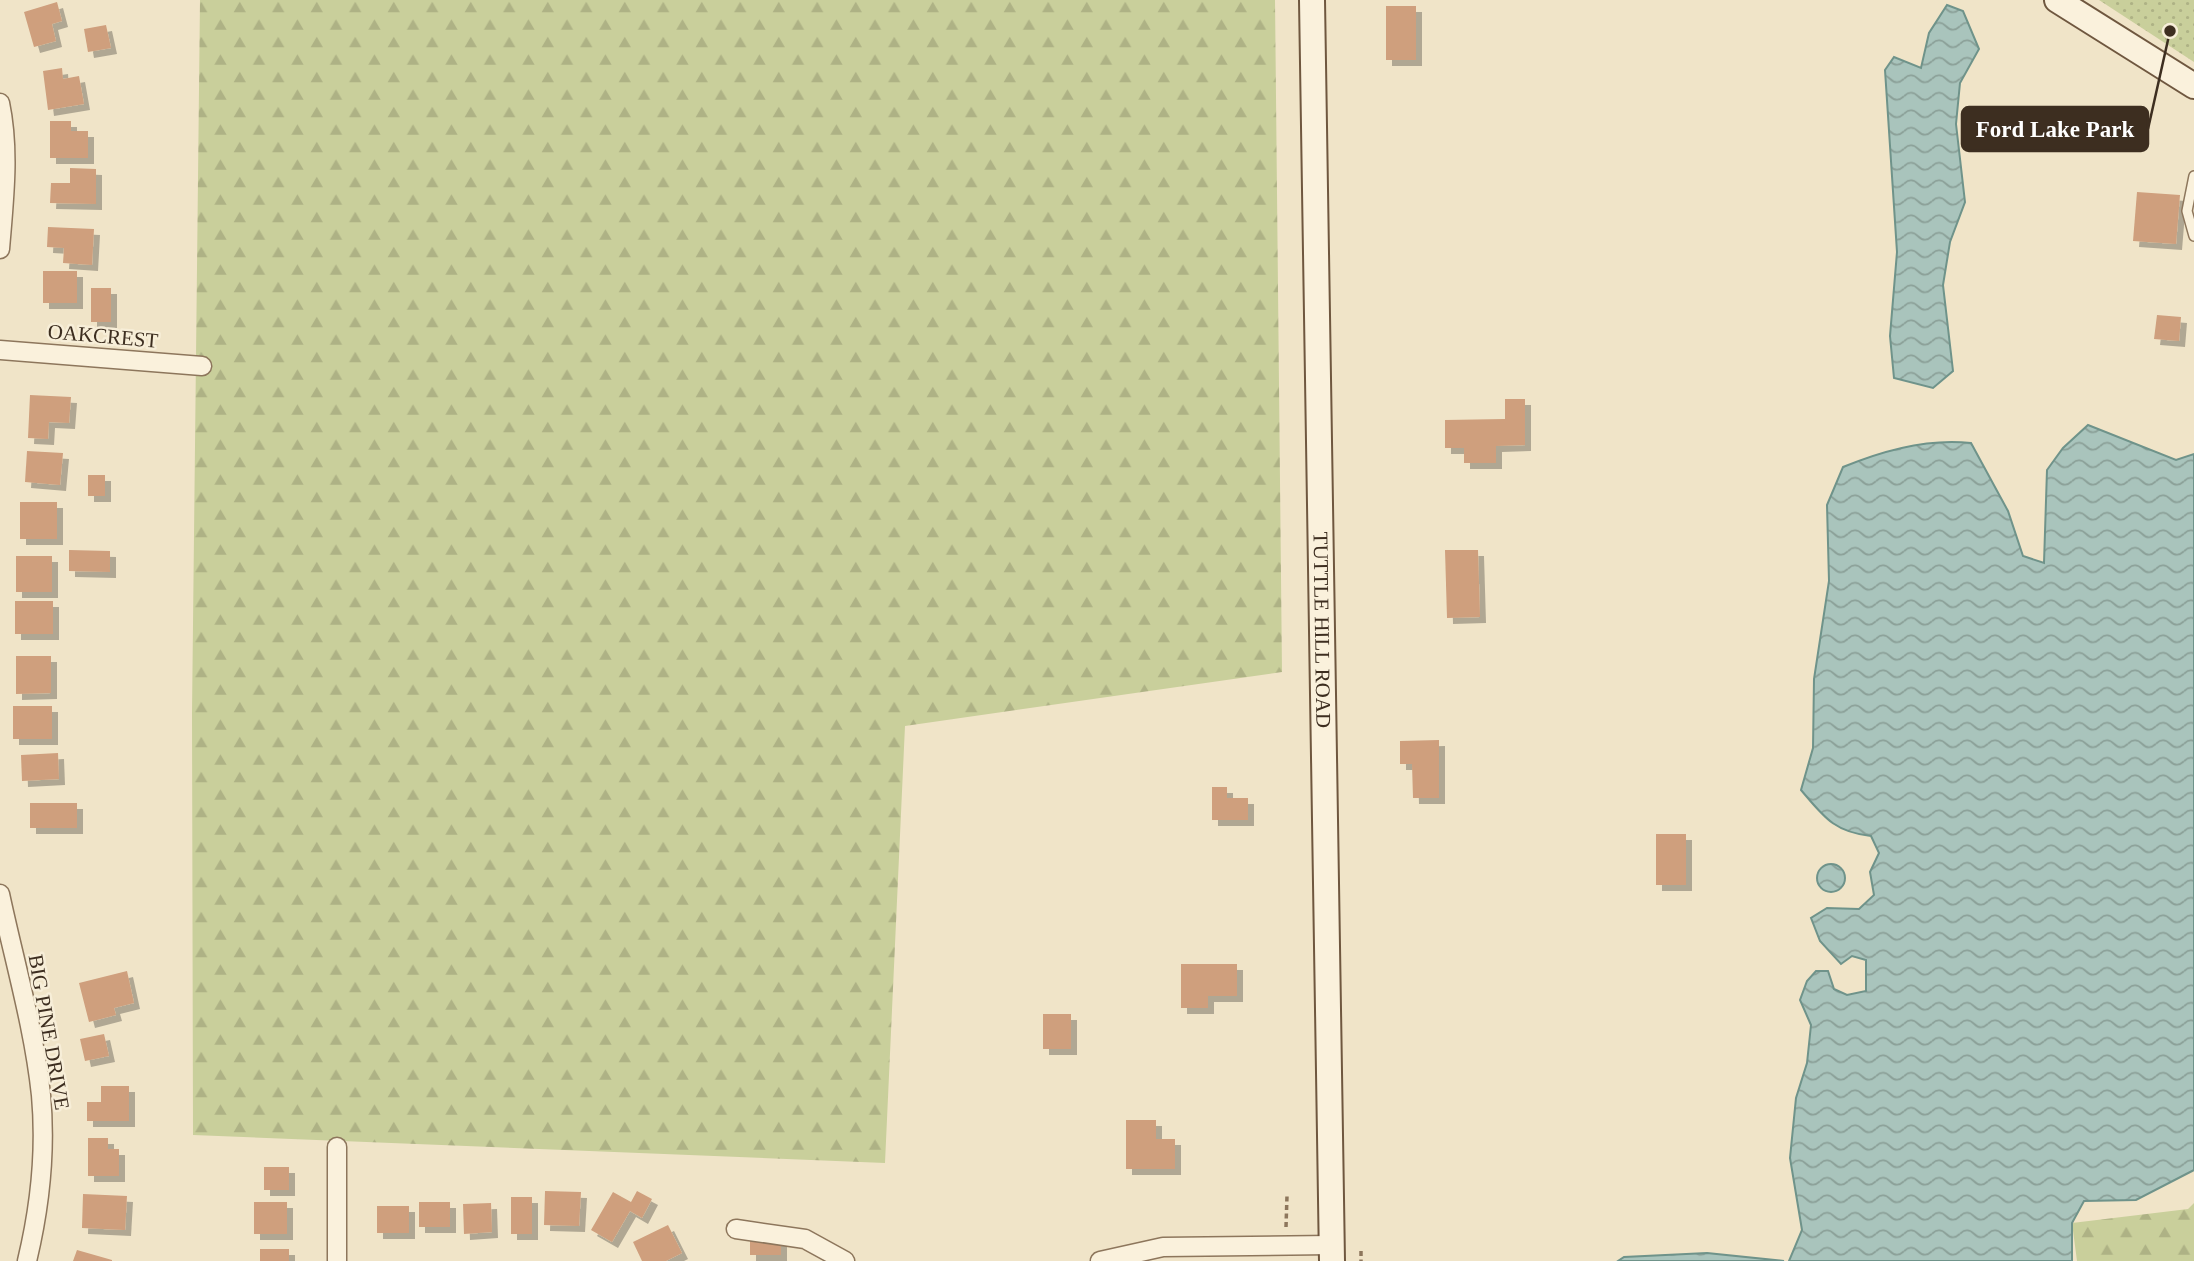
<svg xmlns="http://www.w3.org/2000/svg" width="2194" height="1261" font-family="Georgia,serif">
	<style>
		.forest { fill: url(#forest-firs) }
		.park { fill: url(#park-dots) }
		.water { fill: url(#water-waves); stroke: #6f938a; stroke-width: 2 }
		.building { fill: #cf9f7d; filter: url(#shadow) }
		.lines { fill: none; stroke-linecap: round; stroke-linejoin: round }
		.service-casing { stroke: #8d765c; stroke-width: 12 }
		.minor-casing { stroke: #8d765c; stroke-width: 21 }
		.secondary-casing { stroke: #6f573f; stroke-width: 28 }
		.path { stroke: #8d765c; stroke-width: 3.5; stroke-dasharray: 5 3.5; stroke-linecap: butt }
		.service { stroke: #faf1dc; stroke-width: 9 }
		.minor { stroke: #faf1dc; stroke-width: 18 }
		.secondary { stroke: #faf1dc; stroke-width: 24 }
		.labels { text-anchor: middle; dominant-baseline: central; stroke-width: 5; stroke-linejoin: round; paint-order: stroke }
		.street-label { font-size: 21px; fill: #3d2e20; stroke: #f7eed8 }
		.leader { fill: none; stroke: #3d2e20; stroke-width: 2.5 }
		.callout-dot { fill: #3d2e20; stroke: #f7eed8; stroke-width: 2.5 }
		.callout { fill: #3d2e20; stroke: #3d2e20; stroke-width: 2.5 }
		.callout-label { font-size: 23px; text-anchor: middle; font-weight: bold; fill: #fff }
	</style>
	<defs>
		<pattern id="forest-firs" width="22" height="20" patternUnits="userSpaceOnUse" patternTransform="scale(1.75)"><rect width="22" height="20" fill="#c9cf9b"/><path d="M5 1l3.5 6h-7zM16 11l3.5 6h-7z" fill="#aeb285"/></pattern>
		<pattern id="park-dots" width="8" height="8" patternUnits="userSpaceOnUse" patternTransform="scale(1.75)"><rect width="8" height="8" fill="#c9cf9b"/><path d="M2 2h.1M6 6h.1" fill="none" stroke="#aeb285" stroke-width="1.8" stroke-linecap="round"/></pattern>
		<pattern id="water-waves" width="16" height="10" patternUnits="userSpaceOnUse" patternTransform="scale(1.75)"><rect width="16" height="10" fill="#a9c4bc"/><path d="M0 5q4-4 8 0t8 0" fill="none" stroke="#8ba098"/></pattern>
		<filter id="shadow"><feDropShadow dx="6" dy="6" stdDeviation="0" flood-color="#0004"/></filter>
	</defs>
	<rect width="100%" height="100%" fill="#f0e4c8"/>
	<g class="forest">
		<polygon points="200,0 1275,0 1282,672 905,726 885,1163 193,1135 192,713"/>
		<polygon points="2194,1203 2194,1261 2077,1261 2072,1223 2188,1209"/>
	</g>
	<polygon class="park" points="2099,0 2194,0 2194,62"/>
	<g class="water">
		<polygon points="1947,5 1963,11 1979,49 1960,83 1956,124 1965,202 1950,242 1943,285 1953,371 1933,388 1894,378 1890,336 1897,252 1885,70 1894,57 1921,68 1929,33"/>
		<path d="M2088 425 2176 460 2194 454V1170L2136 1200 2084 1201 2072 1223V1261H1789L1802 1230 1790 1158 1796 1098 1807 1063 1811 1025 1800 1000 1807 981 1816 971H1828L1834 989 1847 995 1866 991V960L1852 956 1841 964 1820 941 1811 918 1827 908 1859 909 1874 895 1870 872 1879 853 1871 836C1834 832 1824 817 1801 790L1813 748 1814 679 1829 581 1827 505 1843 467C1884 450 1928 438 1971 443L2008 511 2023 556 2044 563 2047 470 2063 448Z"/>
		<circle cx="1831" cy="878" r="14"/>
		<polygon points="1707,1253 1784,1261 1618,1261 1624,1257"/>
	</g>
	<g class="building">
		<polygon points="57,2 62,21 52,24 56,41 34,47 24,12"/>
		<rect x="1386" y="6" width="30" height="54"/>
		<polygon points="106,25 111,48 88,52 84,29"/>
		<polygon points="62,68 63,79 79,76 84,104 48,110 43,71"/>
		<polygon points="50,121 71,121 71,131 88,131 88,158 50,158"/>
		<polygon points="70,168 96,169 96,204 50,203 51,183 70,183"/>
		<polygon points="2137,192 2180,195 2176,244 2133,241"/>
		<polygon points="48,227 94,229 92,265 63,263 64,248 47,247"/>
		<rect x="43" y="271" width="34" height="32"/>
		<rect x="91" y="288" width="20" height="34"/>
		<polygon points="2157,315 2181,317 2179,341 2154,339"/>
		<polygon points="30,395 71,397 69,423 49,422 48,439 28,438"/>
		<polygon points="1505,399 1525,399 1525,445 1496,446 1496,463 1464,463 1464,448 1445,448 1445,420 1505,419"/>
		<polygon points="27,451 63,453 60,485 25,482"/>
		<rect x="88" y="475" width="17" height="21"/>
		<rect x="20" y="502" width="37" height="37"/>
		<polygon points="69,550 110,551 110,572 69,571"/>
		<polygon points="1445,550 1478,550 1480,617 1447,618"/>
		<rect x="16" y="556" width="36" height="36"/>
		<rect x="15" y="601" width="38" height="33"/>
		<polygon points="16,656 51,656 51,693 16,694"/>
		<rect x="13" y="706" width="39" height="33"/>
		<polygon points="1439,740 1439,798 1413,798 1412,764 1400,764 1400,741"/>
		<polygon points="58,753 59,779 22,781 21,755"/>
		<polygon points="1212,787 1227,787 1227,798 1248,798 1248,820 1212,820"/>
		<rect x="30" y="803" width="47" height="25"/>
		<rect x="1656" y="834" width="30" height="51"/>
		<polygon points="1181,964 1237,964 1237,996 1208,996 1208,1008 1181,1008"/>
		<polygon points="127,971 134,1003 114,1008 116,1015 89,1022 79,983"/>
		<rect x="1043" y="1014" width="28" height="35"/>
		<polygon points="104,1034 109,1056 85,1061 80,1039"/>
		<polygon points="101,1086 129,1086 129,1121 87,1121 87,1102 101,1102"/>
		<polygon points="1126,1120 1156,1120 1156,1139 1175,1139 1175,1169 1126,1169"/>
		<polygon points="88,1138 108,1138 108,1149 119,1149 119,1176 88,1176"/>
		<rect x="264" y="1167" width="25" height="23"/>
		<polygon points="545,1191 581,1192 579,1226 544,1225"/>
		<polygon points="637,1191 652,1199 642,1218 630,1211 612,1242 591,1230 613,1192 631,1202"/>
		<polygon points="83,1194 127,1196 125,1230 82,1228"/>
		<rect x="511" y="1197" width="21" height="37"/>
		<rect x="254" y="1202" width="33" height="32"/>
		<rect x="419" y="1202" width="31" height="25"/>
		<polygon points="491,1203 492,1232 464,1234 463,1204"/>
		<rect x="377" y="1206" width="32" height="27"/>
		<polygon points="668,1225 682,1253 666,1261 642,1261 633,1242"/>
		<rect x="750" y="1238" width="31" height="17"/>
		<rect x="260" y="1249" width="29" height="12"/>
		<polygon points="77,1250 112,1260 112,1261 73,1261"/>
	</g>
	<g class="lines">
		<defs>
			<polyline id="service" points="2194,176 2187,211 2194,236"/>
			<g id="minor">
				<path d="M0 103C10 151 4 200 0 249"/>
				<polyline points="0,350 202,366"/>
				<path d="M0 894C14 960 34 1028 41 1095 46 1150 40 1207 27 1261"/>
				<polyline points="736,1229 805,1239 845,1261"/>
				<polyline points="337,1261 337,1147"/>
				<polyline points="1100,1261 1163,1247 1331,1245"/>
			</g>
			<g id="secondary">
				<path id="s1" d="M1312 0 1332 1261"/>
				<polyline points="2057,0 2194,86"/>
			</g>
		</defs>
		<use href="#service" class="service-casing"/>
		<use href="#minor" class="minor-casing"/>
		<use href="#secondary" class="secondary-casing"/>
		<g class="path">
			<polyline points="1286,1227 1287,1196"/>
			<polyline points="1361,1251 1361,1261"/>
		</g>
		<use href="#service" class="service"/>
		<use href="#minor" class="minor"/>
		<use href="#secondary" class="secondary"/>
	</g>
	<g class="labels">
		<g class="street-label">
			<text transform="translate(103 336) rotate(5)">OAKCREST</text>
			<text stroke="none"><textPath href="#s1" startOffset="630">TUTTLE HILL ROAD</textPath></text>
			<text transform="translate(49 1032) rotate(80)">BIG PINE DRIVE</text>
		</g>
	</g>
	<path class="leader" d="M2170 31L2148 129"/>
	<circle class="callout-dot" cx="2170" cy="31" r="7"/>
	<rect class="callout" x="1962" y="107" width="186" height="44" rx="7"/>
	<g class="callout-label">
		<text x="2055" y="137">Ford Lake Park</text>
	</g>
</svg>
